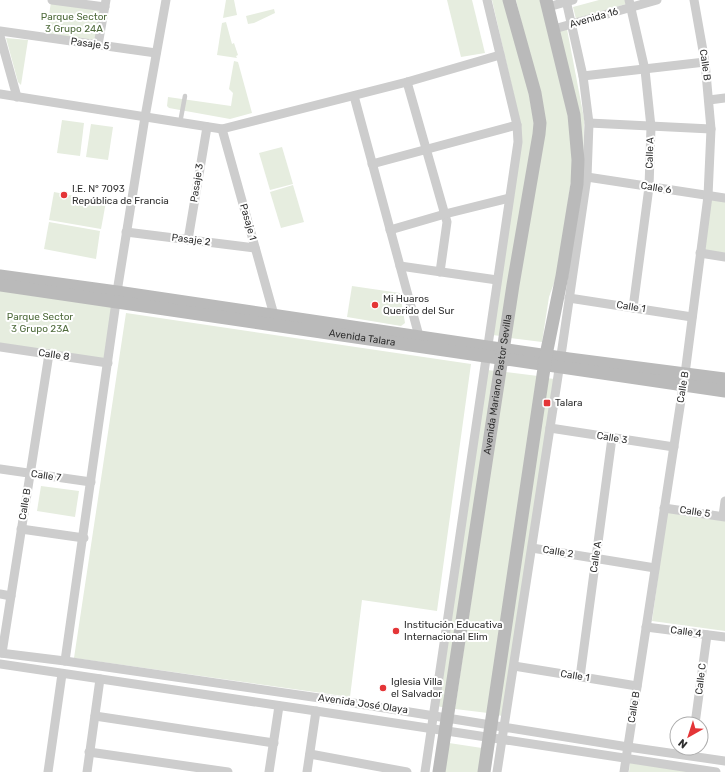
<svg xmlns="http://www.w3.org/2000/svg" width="725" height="772" font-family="Rubik,sans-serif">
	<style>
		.green { fill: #e6eddf }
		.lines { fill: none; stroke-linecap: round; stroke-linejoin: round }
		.lane { stroke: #cdcdcd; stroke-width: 4.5 }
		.street { stroke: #cdcdcd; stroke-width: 9 }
		.secondary { stroke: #bababa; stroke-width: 13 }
		.poi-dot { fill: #e43537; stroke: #fff; stroke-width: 1.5 }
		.labels { text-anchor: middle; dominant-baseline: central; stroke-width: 4; stroke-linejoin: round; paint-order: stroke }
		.park-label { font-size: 10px; fill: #506c3d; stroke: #fff }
		.street-label { font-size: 10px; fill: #303030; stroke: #fff }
		.poi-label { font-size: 10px; fill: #303030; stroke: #fff; text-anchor: start }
	</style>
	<rect width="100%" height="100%" fill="#fff"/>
	<g class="green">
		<polygon points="226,0 234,0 237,15 223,18"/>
		<polygon points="447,0 472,0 485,53 461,57"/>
		<polygon points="492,0 507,0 522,54 534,123 533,136 501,336 492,335 515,189 514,96"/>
		<polygon points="516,0 540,0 568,115 572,138 572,174 558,272 549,297 542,342 510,338 541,100"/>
		<polygon points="599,0 625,0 626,4 576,19 573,7"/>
		<polygon points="51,2 102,9 97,43 46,35"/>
		<polygon points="274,9 275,13 254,23 248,24 246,16"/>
		<polygon points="226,22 232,44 234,43 238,55 236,56 237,58 217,55 222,23"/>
		<polygon points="567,29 584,118 583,174 558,31"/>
		<polygon points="6,38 28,40 21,85 18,82"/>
		<polygon points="234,61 238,62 252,113 230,119 169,108 167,106 168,97 231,106 233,93 229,89"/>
		<polygon points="62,120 84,123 80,156 57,153"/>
		<polygon points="91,124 113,127 108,160 86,157"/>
		<polygon points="282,147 293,184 270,190 259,153"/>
		<polygon points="293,185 304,222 281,228 270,192"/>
		<polygon points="54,192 106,202 101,229 49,220"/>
		<polygon points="711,199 725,201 725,253 705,250"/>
		<polygon points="49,222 100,231 96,259 44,249"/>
		<polygon points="352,286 400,293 405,323 401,326 347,317"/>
		<polygon points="0,290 112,307 105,359 0,343"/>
		<polygon points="126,313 471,364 437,611 362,600 350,697 74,658"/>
		<polygon points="487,370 496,371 446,708 437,706"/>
		<polygon points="505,372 538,376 488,713 455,709"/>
		<polygon points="547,378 554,379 503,716 496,715"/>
		<polygon points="41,486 79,491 75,517 37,511"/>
		<polygon points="667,512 725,521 725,631 652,621"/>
		<polygon points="449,743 482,748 478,772 445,772"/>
		<polygon points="630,763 694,772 629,772"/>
	</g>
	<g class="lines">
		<polyline class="lane" points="180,123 185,96"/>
		<g class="street">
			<polyline points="52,0 105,7"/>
			<polyline points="629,0 645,70 651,127 649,187 633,308"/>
			<polyline points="548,7 573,0"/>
			<polyline points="554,29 657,0"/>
			<polyline points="0,31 156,53"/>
			<polyline points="0,36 17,97"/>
			<polyline points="98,45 106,0"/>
			<polyline points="583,76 705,62"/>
			<polyline points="407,82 447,222 440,272"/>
			<polyline points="0,94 222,129 407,82 500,55"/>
			<polyline points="354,96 419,336"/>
			<polyline points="709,100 725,98"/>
			<polyline points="589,123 711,129"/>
			<polyline points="222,129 274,315"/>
			<polyline points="372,164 517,125"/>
			<polyline points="587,177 725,198"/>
			<polyline points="390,230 445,214 509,198"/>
			<polyline points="126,232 255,248"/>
			<polyline points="188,240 207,127"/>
			<polyline points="700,253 725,257"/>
			<polyline points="400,266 497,280"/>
			<polyline points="117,292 145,117 166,0"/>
			<polyline points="569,298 692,317"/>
			<polyline points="0,347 108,363"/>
			<polyline points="550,428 674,447"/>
			<polyline points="0,469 91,482"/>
			<polyline points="664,508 725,517"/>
			<polyline points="723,516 725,501"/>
			<polyline points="21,529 84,538"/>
			<polyline points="532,548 655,568"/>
			<polyline points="0,594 11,596"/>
			<polyline points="646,627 725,637"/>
			<polyline points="0,653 65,661 347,702 628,747 725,761"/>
			<polyline points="2,653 49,354"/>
			<polyline points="65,661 116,302"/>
			<polyline points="0,664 316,711 716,772"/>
			<polyline points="514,666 637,686"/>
			<polyline points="580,677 612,438"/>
			<polyline points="95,716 274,743"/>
			<polyline points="695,724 707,635"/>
			<polyline points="89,752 228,772"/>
			<polyline points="310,754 407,772"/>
			<polyline points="48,772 62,674"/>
			<polyline points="87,772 100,679"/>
			<polyline points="269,772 279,706"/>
			<polyline points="307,772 316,711"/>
			<polyline points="425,772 518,142 517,125 487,0"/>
			<polyline points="497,772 558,376 587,177 589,123 583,76 566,0"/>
			<polyline points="624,772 685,374 708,196 711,129 705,62 694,0"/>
		</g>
		<g class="secondary">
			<polyline points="0,276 117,292 569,359 725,379"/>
			<path id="s1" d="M0 285 725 391"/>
			<path id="s2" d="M439 772 513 285 539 134 540 123 535 93 509 0"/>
			<polyline points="484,772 546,355 562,276 577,184 578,160 574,115 546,0"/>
		</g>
	</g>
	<g class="poi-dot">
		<circle cx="64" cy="195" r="4"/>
		<circle cx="375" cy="305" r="4"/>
		<rect x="543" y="399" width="8" height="8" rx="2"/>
		<circle cx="396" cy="631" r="4"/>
		<circle cx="383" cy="688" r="4"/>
	</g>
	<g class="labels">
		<g class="park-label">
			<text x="74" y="17">Parque Sector<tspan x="74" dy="12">3 Grupo 24A</tspan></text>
			<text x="40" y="317">Parque Sector<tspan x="40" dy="12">3 Grupo 23A</tspan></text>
		</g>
		<g class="street-label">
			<text transform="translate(594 18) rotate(-16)">Avenida 16</text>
			<text transform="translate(90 44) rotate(8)">Pasaje 5</text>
			<text transform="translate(705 65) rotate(82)">Calle B</text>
			<text transform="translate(650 153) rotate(-88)">Calle A</text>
			<text transform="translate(197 183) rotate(-81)">Pasaje 3</text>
			<text transform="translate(656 188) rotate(9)">Calle 6</text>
			<text transform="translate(248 222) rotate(74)">Pasaje 1</text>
			<text transform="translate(191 240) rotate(7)">Pasaje 2</text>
			<text transform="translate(631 307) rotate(9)">Calle 1</text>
			<text stroke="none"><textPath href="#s1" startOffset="366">Avenida Talara</textPath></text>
			<text transform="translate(54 355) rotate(8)">Calle 8</text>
			<text stroke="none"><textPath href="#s2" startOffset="392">Avenida Mariano Pastor Sevilla</textPath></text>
			<text transform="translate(683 387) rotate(-81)">Calle B</text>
			<text transform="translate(612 438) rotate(9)">Calle 3</text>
			<text transform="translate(46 476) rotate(8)">Calle 7</text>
			<text transform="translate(25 504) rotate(-81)">Calle B</text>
			<text transform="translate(695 512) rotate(8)">Calle 5</text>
			<text transform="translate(558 552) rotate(9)">Calle 2</text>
			<text transform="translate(596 557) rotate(-82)">Calle A</text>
			<text transform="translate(686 632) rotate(7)">Calle 4</text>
			<text transform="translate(575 676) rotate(9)">Calle 1</text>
			<text transform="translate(701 679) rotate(-83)">Calle C</text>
			<text transform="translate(363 704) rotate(8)">Avenida José Olaya</text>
			<text transform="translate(634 707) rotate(-81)">Calle B</text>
		</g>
		<g class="poi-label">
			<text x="72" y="189">I.E. N° 7093<tspan x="72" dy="12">República de Francia</tspan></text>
			<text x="383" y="299">Mi Huaros<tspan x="383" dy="12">Querido del Sur</tspan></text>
			<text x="555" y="403">Talara</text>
			<text x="404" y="625">Institución Educativa<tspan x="404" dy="12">Internacional Elim</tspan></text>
			<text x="391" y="682">Iglesia Villa<tspan x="391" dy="12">el Salvador</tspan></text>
		</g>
	</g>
	<g transform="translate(689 736) rotate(219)"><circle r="19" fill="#ffffff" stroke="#acacac"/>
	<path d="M0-3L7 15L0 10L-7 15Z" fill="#e43537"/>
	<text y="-6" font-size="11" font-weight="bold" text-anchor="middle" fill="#303030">N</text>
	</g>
</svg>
